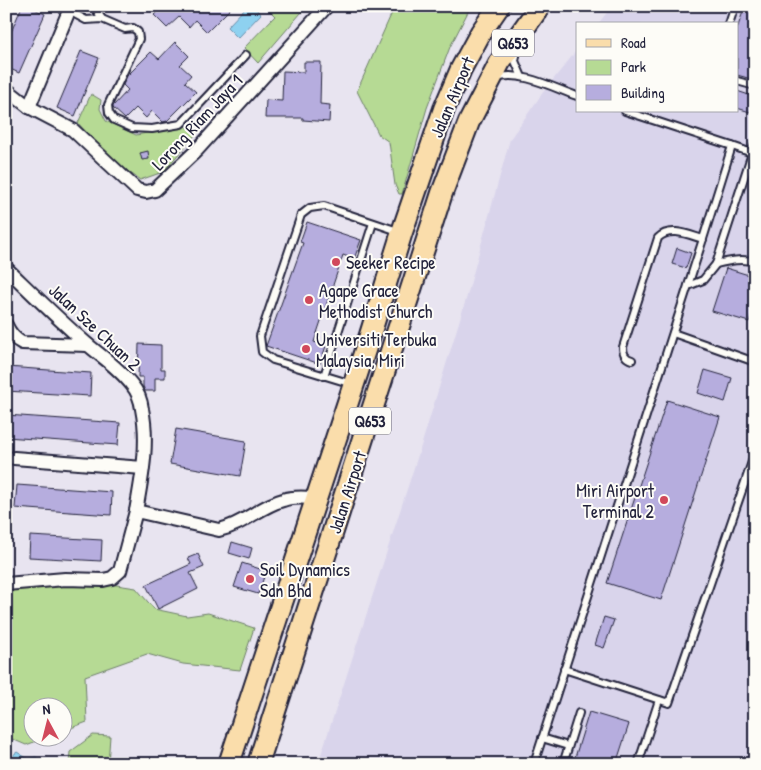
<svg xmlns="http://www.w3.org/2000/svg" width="761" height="770" font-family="'Patrick Hand',sans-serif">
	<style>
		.built { fill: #d9d4eb }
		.green { fill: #b6da94; stroke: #6c7e68 }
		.water { fill: #8ed1f0; stroke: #638ba8 }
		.building { fill: #b6adde; stroke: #22223b }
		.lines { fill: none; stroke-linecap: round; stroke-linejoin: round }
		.lane-casing { stroke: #22223b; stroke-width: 10 }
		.street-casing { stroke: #22223b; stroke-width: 16 }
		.primary-casing { stroke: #22223b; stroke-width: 24 }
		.lane { stroke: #fdfcf7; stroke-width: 6 }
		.street { stroke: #fdfcf7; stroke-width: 12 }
		.primary { stroke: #faddab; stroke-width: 20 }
		.poi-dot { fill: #d1495b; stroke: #fdfcf7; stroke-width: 2 }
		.labels { text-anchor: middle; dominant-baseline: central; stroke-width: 4; stroke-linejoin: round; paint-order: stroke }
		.shield { fill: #fdfcf7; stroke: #646373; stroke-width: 1 }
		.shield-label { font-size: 16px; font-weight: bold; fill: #22223b }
		.street-label { font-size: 18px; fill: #22223b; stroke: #fdfcf7 }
		.poi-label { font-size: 18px; fill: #22223b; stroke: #fdfcf7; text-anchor: start }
	</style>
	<rect width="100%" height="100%" fill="#e8e4f0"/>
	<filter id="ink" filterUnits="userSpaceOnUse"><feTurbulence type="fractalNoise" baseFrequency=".02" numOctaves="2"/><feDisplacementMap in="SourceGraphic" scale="10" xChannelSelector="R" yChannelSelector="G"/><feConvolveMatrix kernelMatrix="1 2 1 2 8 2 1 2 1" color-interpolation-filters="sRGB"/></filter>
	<g filter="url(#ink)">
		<polygon class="built" points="612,6 755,6 755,764 318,764 423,440 467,296 510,139 544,91 577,50 577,111 737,111 737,24 598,24"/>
		<g class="green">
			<polygon points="265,6 307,6 258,63 244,48 275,16"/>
			<polygon points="395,6 471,6 450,47 427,108 402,194 399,194 395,185 389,142 379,135 357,91"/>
			<polygon points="91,94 101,100 100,109 106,121 136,135 185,126 196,134 163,172 140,180 106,155 78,123"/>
			<polygon points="65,583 110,584 136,588 154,609 187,616 208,613 254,628 240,670 183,664 147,654 85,676 87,722 63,731 62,708 32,708 32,738 45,738 26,745 12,739 6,748 6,588"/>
			<polygon points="93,735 110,736 108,764 69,764 70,752"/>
		</g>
		<g class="water">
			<polygon points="247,6 253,6 261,14 238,38 227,27"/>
			<polygon points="17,752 28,759 36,757 44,764 13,764 12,756"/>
		</g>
		<g class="building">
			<polygon points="22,6 28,6 45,14 19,73 6,67 6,44"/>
			<polygon points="163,6 233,6 207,32 195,20 189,27 179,17 167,28 154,15"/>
			<polygon points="745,6 755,6 755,80 737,75 737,29"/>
			<polygon points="175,42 189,56 180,65 191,75 185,82 196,92 167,121 163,122 152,111 146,118 136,108 125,119 113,108 113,106 128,90 123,85 127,76 151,52 159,59"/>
			<polygon points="81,51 99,58 75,116 57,108"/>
			<polygon points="304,62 321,62 320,104 330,105 329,122 303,120 303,118 265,118 266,100 282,101 283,71 304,72"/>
			<polygon points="737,91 755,97 750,112 737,108"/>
			<polygon points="148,151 149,159 142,160 140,153"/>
			<polygon points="307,222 361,240 354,259 343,255 314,342 326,346 320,364 266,346 303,243 300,242"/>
			<polygon points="677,248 691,253 686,268 672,264"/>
			<polygon points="726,268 755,277 755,304 749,322 712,311"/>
			<polygon points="139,344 161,345 161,369 165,369 165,378 155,378 155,391 145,391 143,386 143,377 138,377"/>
			<polygon points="7,367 91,373 90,396 6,391"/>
			<polygon points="705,370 732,378 725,402 698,393"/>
			<polygon points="667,400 720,417 661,600 607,583"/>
			<polygon points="6,415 120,423 118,445 6,437"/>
			<polygon points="176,429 246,441 240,476 170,464"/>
			<polygon points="17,485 112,492 111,515 15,508"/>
			<polygon points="30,536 102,540 101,561 29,557"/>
			<polygon points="232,542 252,548 249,559 229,553"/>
			<polygon points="198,554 204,567 190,573 198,589 158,609 146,585 191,564 188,558"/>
			<polygon points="242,563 266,571 258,594 234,587"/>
			<polygon points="604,617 614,620 604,648 595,645"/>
			<polygon points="589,712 629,724 616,764 573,764"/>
		</g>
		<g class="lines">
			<defs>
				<g id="lane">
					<polyline points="94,6 102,19"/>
					<polyline points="69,11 86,20 102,19 125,29 133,28 138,32 139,39 108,105 109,113 114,120 132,128 152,129 181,124 246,55"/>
					<polyline points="729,24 735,6"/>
					<polyline points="517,50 515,61 522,77"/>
					<path d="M497 78C520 70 554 88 577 96"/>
					<polyline points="737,81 755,86"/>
					<path d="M625 111 732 146 703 239C689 235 670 226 658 238L623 347C623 354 625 358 632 360"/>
					<polyline points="732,146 755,154"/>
					<path d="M716 264C729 261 742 258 755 262"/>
					<polyline points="688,286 703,280 716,264 755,144"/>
					<polyline points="673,333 755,362"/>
					<polyline points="324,376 373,223"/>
					<polyline points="352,384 273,360 262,352 260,336 301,215 310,208 324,206 398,231"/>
					<polyline points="564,669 669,703 755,453"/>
					<polyline points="542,738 568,746"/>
					<polyline points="534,764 703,239"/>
					<polyline points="563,764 579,713"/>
					<polyline points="638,764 659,700"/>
				</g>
				<g id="street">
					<polyline points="6,89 29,107 73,130 137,190 146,192 155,190 197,150 327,6"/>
					<polyline points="29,107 71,6"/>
					<path d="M6 268C33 294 59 320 87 344 102 357 119 368 132 385 137 391 141 401 142 409 149 443 142 477 136 511"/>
					<path d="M6 325C10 334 14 339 22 343L88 345"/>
					<polyline points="14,458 143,468"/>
					<path d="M6 584 65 579 103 580 112 578 120 571 136 511 219 530C243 525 260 506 283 500 294 496 304 498 315 498"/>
				</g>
				<g id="primary">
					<polyline points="229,764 370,335 402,232 444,109 461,69 481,32 499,6"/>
					<polyline points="258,764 442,193 469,122 500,62 540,6"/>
				</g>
			</defs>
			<use href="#lane" class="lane-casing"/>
			<use href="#street" class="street-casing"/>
			<use href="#primary" class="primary-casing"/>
			<use href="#lane" class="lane"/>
			<use href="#street" class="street"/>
			<use href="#primary" class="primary"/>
		</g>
	</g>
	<g class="poi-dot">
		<circle cx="336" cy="262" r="5"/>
		<circle cx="309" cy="300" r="5"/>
		<circle cx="306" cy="349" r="5"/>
		<circle cx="664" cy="500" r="5"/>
		<circle cx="250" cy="579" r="5"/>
	</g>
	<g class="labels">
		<g class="shield">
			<rect x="492" y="29.5" width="42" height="27" rx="4"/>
			<rect x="349" y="407.5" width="42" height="27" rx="4"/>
		</g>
		<g class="shield-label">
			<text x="513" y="43">Q653</text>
			<text x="370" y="421">Q653</text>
		</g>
		<g class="street-label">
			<text transform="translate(452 97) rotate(-67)">Jalan Airport</text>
			<text transform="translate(197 122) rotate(-47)">Lorong Riam Jaya 1</text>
			<text transform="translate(95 327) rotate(43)">Jalan Sze Chuan 2</text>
			<text transform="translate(347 492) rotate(-72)">Jalan Airport</text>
		</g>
		<g class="poi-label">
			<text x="346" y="262">Seeker Recipe</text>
			<text x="319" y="290">Agape Grace<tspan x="319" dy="21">Methodist Church</tspan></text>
			<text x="316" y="339">Universiti Terbuka<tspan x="316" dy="21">Malaysia, Miri</tspan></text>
			<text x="654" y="490" text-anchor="end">Miri Airport<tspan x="654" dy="21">Terminal 2</tspan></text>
			<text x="260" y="569">Soil Dynamics<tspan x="260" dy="21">Sdn Bhd</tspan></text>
		</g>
	</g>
	<rect width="761" height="770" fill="none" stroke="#fdfcf7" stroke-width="25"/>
	<rect x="12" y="12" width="736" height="745" fill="none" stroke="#22223b" stroke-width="2" filter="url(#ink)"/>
	<rect x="576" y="22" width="162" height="90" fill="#fdfcf7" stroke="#a5a5ac"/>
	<rect x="586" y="39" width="25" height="8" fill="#faddab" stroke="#a5a5ac"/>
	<text x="621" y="48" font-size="15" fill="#22223b">Road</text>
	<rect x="586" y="60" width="25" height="15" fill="#b6da94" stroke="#a5a5ac"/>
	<text x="621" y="72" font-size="15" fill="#22223b">Park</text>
	<rect x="586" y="85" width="25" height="15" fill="#b6adde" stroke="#a5a5ac"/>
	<text x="621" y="98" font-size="15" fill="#22223b">Building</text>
	<g transform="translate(48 722) rotate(353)"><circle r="24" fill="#fdfcf7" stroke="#a5a5ac"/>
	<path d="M0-4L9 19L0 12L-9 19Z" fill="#d1495b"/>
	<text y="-8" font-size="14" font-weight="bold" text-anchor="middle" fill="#22223b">N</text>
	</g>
</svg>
